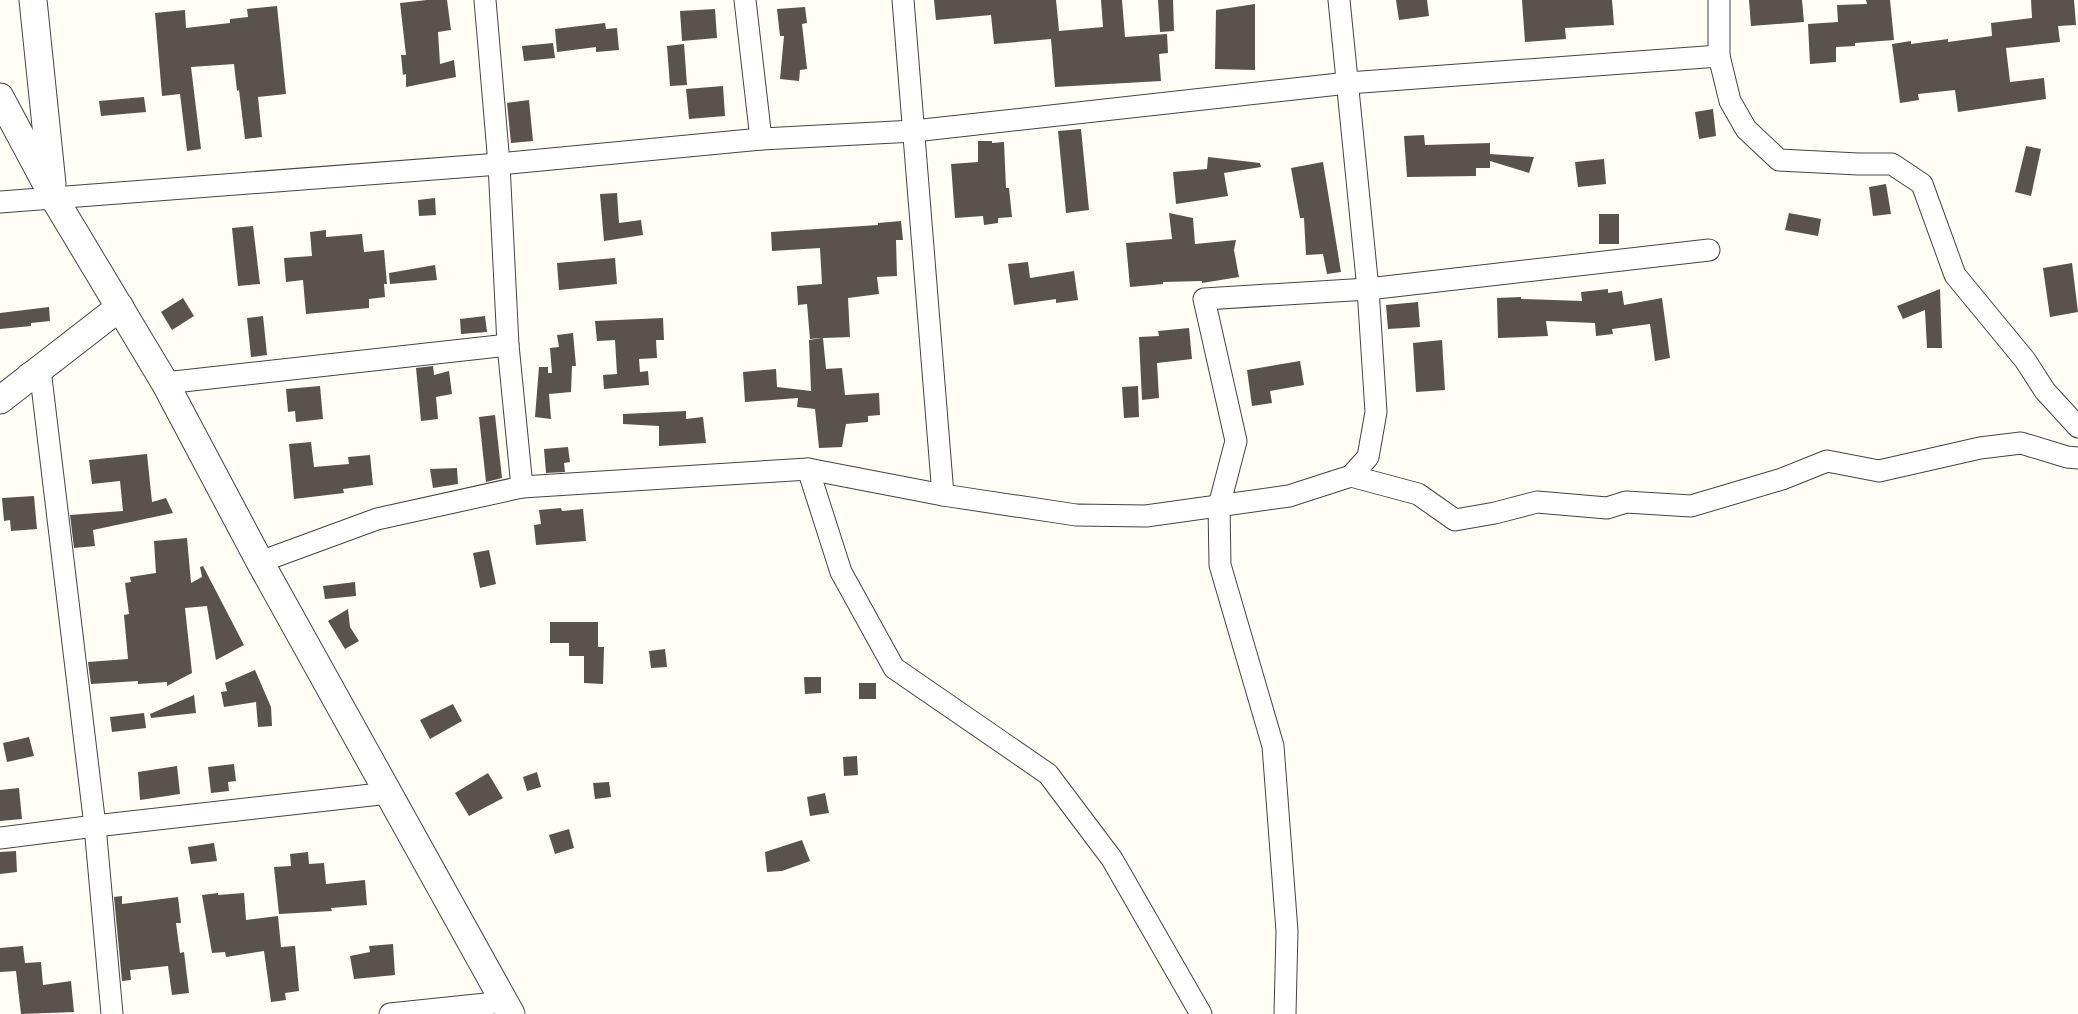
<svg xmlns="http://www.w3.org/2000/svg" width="2078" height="1014" font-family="Spectral,serif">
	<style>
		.building { fill: #5a524d }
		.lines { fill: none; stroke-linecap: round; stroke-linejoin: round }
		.minor-casing { stroke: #444; stroke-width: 23 }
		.tertiary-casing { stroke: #444; stroke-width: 29 }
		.minor { stroke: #fff; stroke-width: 21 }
		.tertiary { stroke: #fff; stroke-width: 27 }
	</style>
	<rect width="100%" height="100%" fill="#fffdf5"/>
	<g class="building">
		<polygon points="427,0 447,0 451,30 438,32 440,64 454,60 456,77 406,87 406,74 403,75 401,55 406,55 400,3"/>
		<polygon points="934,0 1056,0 1059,31 1103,27 1101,0 1122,0 1125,37 1167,34 1168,53 1159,54 1161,81 1055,87 1051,39 994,44 991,15 936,20"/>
		<polygon points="1158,0 1173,0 1174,31 1160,32"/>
		<polygon points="1396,0 1427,0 1429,16 1399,20"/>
		<polygon points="1522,0 1612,0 1614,25 1565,28 1566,39 1525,42"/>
		<polygon points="1749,0 1802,0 1804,22 1751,26"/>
		<polygon points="1866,0 1890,0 1894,40 1855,43 1855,46 1836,47 1836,62 1810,64 1808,24 1838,22 1837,5 1867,4"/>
		<polygon points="2031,0 2074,0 2076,25 2058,26 2060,42 2006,48 2010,82 2044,78 2046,99 1958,112 1955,90 1918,94 1919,100 1900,103 1892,44 1911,41 1911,44 1948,39 1948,42 1992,36 1991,23 2032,18"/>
		<polygon points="1255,4 1255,70 1215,69 1216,10"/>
		<polygon points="277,6 286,94 258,97 262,137 245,139 239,90 237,91 234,64 191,67 201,149 187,151 180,94 162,96 155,13 185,10 186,28 230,23 230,19 248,17 247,9"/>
		<polygon points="805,7 807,23 802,24 807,69 800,70 799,81 780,79 784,36 780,36 777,9"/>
		<polygon points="715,9 717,38 682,41 680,11"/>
		<polygon points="605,23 606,29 617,28 619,50 596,52 596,47 557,52 555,29"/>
		<polygon points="553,43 555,58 524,61 522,46"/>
		<polygon points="684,44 687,85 670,86 667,46"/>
		<polygon points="723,86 725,116 689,119 686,89"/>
		<polygon points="144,97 146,112 101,116 99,101"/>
		<polygon points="529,100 533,141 511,143 507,103"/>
		<polygon points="1713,109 1716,136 1699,139 1695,112"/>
		<polygon points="1081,129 1089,210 1066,213 1058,131"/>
		<polygon points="1424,135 1425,145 1490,143 1490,154 1534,157 1529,173 1490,161 1490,168 1476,168 1476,176 1407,177 1404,136"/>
		<polygon points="978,141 992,141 992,143 1004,142 1006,188 1009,188 1012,217 998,218 998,223 984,225 983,216 955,218 951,164 978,162"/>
		<polygon points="2026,146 2041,149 2031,196 2015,192"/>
		<polygon points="1208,157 1260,163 1261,167 1224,173 1228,196 1176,204 1173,172 1207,169"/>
		<polygon points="1604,159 1606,184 1578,187 1575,162"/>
		<polygon points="1323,162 1341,272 1327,274 1323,254 1306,255 1304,218 1300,218 1291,168"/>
		<polygon points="1886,184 1891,214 1873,216 1869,187"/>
		<polygon points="617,193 619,223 641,220 643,235 604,241 600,194"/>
		<polygon points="435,198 436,215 419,216 418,200"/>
		<polygon points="1169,213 1193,218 1195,244 1236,240 1234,250 1239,277 1202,283 1202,281 1163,282 1163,284 1130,287 1126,243 1172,239"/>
		<polygon points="1789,213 1821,219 1818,236 1785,230"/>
		<rect x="1599" y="214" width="20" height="30"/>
		<polygon points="901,221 903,240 896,240 897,276 877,277 879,294 848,298 850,337 823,338 826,369 842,368 845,395 879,393 880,415 868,416 868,422 846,424 842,447 819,448 815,409 797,407 798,398 745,402 743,372 776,369 777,387 811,391 809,340 822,338 810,339 807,304 798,305 797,286 822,284 820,248 772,251 771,232 878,225 878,223"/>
		<polygon points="253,226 260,284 238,286 232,228"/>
		<polygon points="326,230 326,237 362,234 364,252 384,250 387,284 384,284 385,297 369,299 369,308 306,314 303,280 286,282 284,258 312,256 310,232"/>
		<polygon points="615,258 617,284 559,290 557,263"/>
		<polygon points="1028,262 1030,278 1074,271 1078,300 1056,303 1056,299 1014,305 1008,264"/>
		<polygon points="2072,263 2078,312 2050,317 2043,268"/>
		<polygon points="435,265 437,280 390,284 389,273"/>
		<polygon points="1608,289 1608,293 1622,291 1624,305 1662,298 1670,358 1655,361 1650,324 1612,329 1613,334 1596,336 1595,323 1546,321 1548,336 1498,338 1497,298 1521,297 1521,299 1582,301 1581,292"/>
		<polygon points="1940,289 1942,348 1927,348 1925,310 1903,319 1897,306"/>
		<polygon points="183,298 194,316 172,330 161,312"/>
		<polygon points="1418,302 1420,327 1388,329 1386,305"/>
		<polygon points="49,307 50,321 31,323 31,326 0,329 0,313"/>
		<polygon points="263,316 267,355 251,357 247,318"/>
		<polygon points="485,316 487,332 461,334 460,319"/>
		<polygon points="663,318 664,340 656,340 657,358 639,359 640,372 648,371 649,385 604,389 603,375 617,374 615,340 597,341 595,321"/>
		<polygon points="1189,328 1192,359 1157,363 1159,398 1142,400 1139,337 1159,336 1158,331"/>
		<polygon points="573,333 576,366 572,366 571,392 549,394 551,419 535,417 539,367 548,367 548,373 552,373 550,348 559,347 557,335"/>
		<polygon points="1442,340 1445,390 1416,392 1413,343"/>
		<polygon points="1300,361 1304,385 1270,391 1272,403 1252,406 1247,370"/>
		<polygon points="433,366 434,375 449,371 452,394 436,397 438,419 421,421 416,368"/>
		<polygon points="320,386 323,419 296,422 295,411 288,412 286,389"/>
		<polygon points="1138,386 1139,417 1124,418 1122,387"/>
		<polygon points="686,411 686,419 703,417 706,443 659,446 659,426 623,424 623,414"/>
		<polygon points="495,415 502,478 486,482 479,417"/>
		<polygon points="311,442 314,467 349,464 348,457 370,455 373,485 343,489 344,493 294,499 289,444"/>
		<polygon points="568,447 570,462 564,463 565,472 546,473 544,449"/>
		<polygon points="147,454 152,502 166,498 173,513 93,530 95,546 74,548 70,515 123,511 120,481 92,484 89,460"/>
		<polygon points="457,468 458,484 433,488 430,469"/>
		<polygon points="34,496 37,529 11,531 10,520 4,521 2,498"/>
		<polygon points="561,508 562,511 583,509 586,541 536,545 534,525 541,524 539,510"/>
		<polygon points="187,538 191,583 202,577 200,567 203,566 244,645 216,660 207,606 185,608 192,673 167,686 167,682 138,684 138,681 91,684 88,662 128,659 124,615 129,614 125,583 131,582 130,577 156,573 154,541"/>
		<polygon points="489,550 496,584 480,588 473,553"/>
		<polygon points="355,582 356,596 325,599 323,586"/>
		<polygon points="348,609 350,627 359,641 345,649 328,621"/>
		<polygon points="550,622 598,622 598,647 604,647 603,684 584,683 584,656 569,656 569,643 550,643"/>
		<polygon points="665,649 667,667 651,668 649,651"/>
		<polygon points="255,670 271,707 272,726 258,727 256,702 224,707 221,692 227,691 225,683"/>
		<polygon points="804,677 821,677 821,693 805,694"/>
		<rect x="859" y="683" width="17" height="16"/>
		<polygon points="194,695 196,713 151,718 150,714"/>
		<polygon points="453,704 462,721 430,739 420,720"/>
		<polygon points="144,713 146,728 112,732 110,717"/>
		<polygon points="29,737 34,756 7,762 3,743"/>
		<polygon points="857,756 858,775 844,776 843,757"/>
		<polygon points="234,764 236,781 228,782 229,791 211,793 208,767"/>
		<polygon points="177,766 180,794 140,800 138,772"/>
		<polygon points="537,772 541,787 527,791 523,777"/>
		<polygon points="488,773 503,798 469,816 455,793"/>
		<polygon points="609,782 611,797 595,799 593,783"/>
		<polygon points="19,788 22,819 0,821 0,790"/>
		<polygon points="825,793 829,813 810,816 807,797"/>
		<polygon points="569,829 574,848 555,854 549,835"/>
		<polygon points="802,840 810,861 782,871 767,872 765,852"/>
		<polygon points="214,843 217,861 191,864 188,847"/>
		<polygon points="16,851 17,872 0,874 0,852"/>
		<polygon points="308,852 309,864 324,863 326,884 365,880 367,905 331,908 332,911 279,914 274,867 291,866 290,854"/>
		<polygon points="218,893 218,895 244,893 246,920 278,916 281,947 295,946 299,991 285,993 286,1000 271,1002 264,951 226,957 225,952 212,953 202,895"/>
		<polygon points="122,896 122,904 178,897 181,923 176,923 180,953 184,952 189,993 172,995 168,966 130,970 131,980 122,981 114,897"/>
		<polygon points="393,944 395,975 354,979 350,956 370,952 369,946"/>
		<polygon points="23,946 25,963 41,962 43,985 71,981 74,1012 21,1014 16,971 0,972 0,948"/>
	</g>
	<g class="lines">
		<defs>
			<g id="minor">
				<polyline points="485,0 499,164 508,345 522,487"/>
				<polyline points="745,0 761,139"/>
				<polyline points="903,0 943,495"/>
				<polyline points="1719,0 1719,56 1730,101 1746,129 1779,160 1858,164 1892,164 1922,184 1955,275 2025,360 2045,391 2078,427"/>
				<polyline points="0,202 499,164 761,139 914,131 1348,83 1719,56"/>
				<polyline points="28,374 40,369 95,826 112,1014"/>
				<polyline points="165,383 508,345"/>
				<polyline points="808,469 841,572 894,668 1048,774 1112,859 1201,1014"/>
				<polyline points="1351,476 1418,494 1455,520 1495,513 1537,502 1607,508 1626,502 1691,506 1782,479 1827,461 1879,471 1980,448 2021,443 2067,457 2078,458"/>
				<polyline points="260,562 377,519 522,487 808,469 943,495 1076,515 1146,516 1289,496 1351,476 1368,457 1376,412 1368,289 1339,0"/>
				<polyline points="0,838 95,826 389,793"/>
				<polyline points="390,1014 505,1002"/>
				<polyline points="1285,1014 1287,931 1273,746 1220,565 1219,506 1236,441 1204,299 1368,289 1709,250"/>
			</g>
			<g id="tertiary">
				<polyline points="33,0 52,184"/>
				<polyline points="0,97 54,198 165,383 260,562 511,1014"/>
				<polyline points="0,400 120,307"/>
			</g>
		</defs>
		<use href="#minor" class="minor-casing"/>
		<use href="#tertiary" class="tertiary-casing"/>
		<use href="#minor" class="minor"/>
		<use href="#tertiary" class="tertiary"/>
	</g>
</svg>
